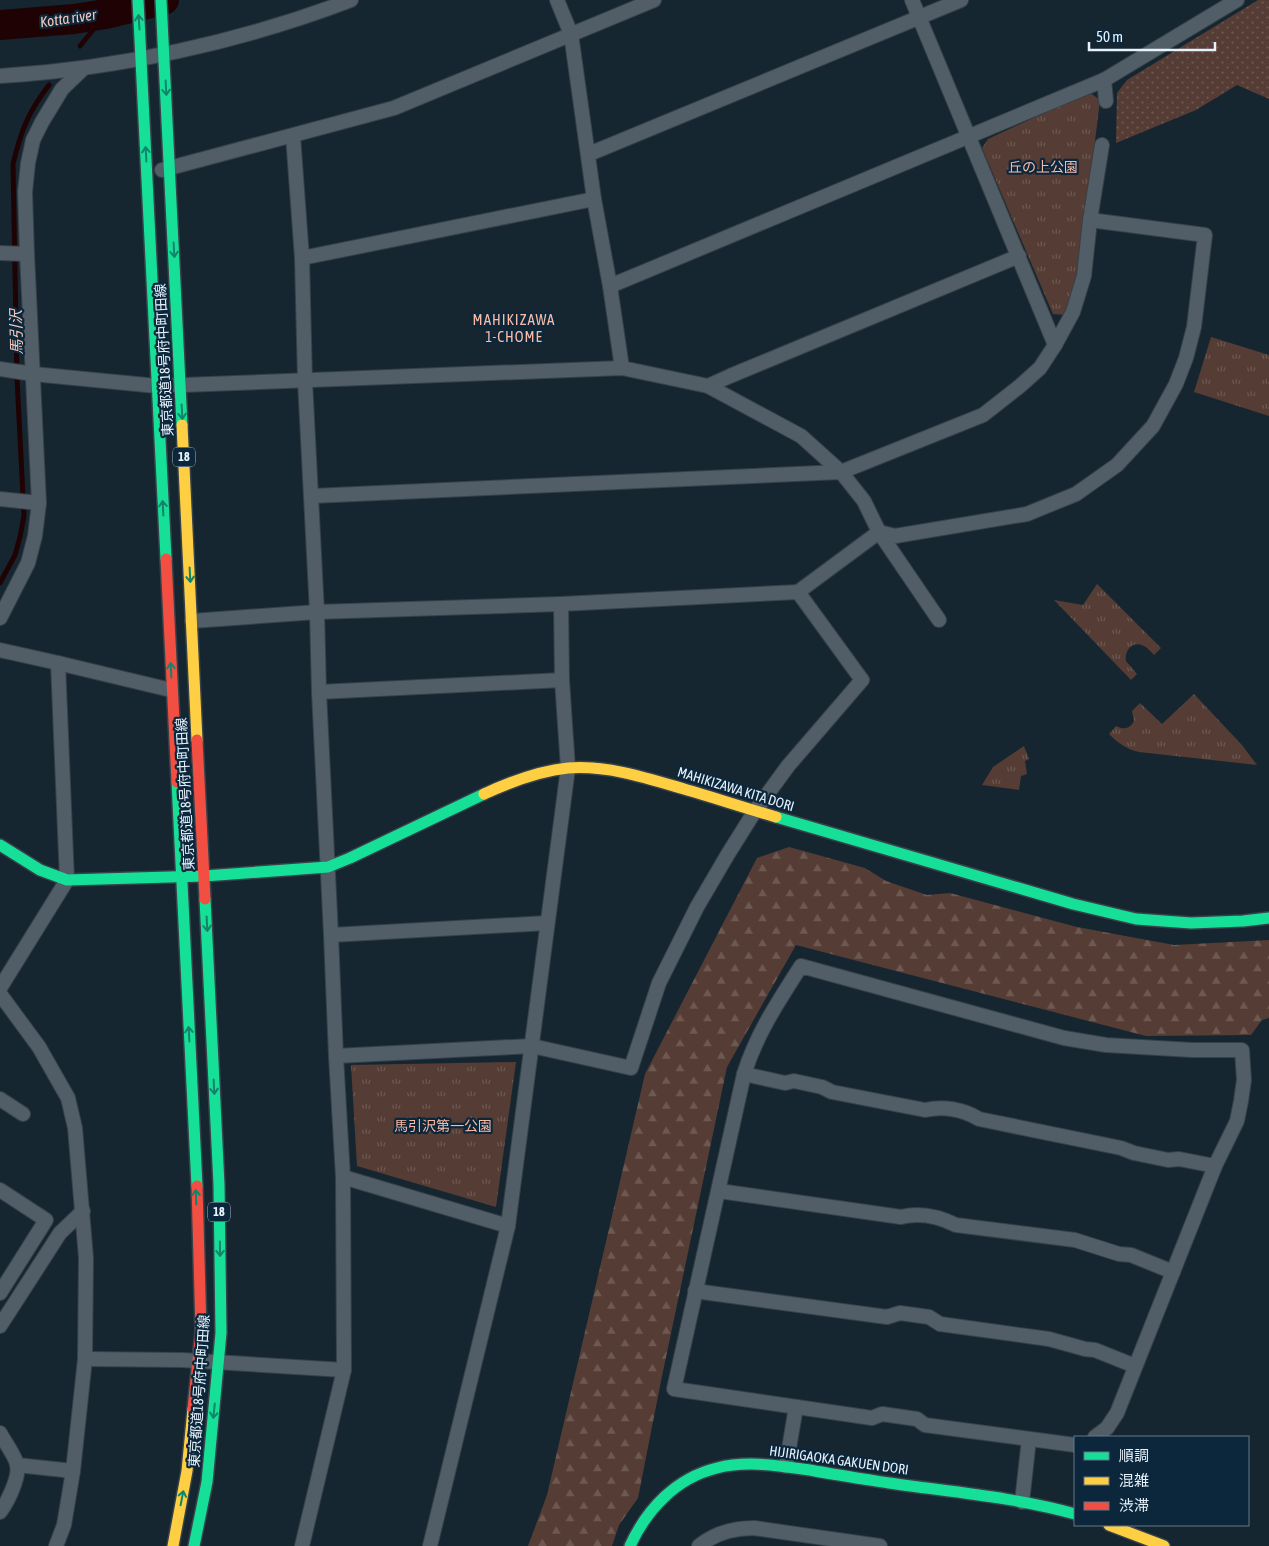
<svg xmlns="http://www.w3.org/2000/svg" width="1269" height="1546" font-family="'Asap Condensed','Noto Sans JP',sans-serif">
	<style>
		.grass { fill: url(#grass-dots) }
		.forest { fill: url(#forest-firs) }
		.park { fill: url(#park-tufts) }
		.lines { fill: none; stroke-linecap: round; stroke-linejoin: round }
		.stream { stroke: #1f0304; stroke-width: 5 }
		.river { stroke: #1f0304; stroke-width: 30 }
		.street-casing { stroke: #374149; stroke-width: 16 }
		.fast-casing { stroke: #374149; stroke-width: 14 }
		.slow-casing { stroke: #374149; stroke-width: 14 }
		.jam-casing { stroke: #374149; stroke-width: 14 }
		.street { stroke: #525e67; stroke-width: 14 }
		.fast { stroke: #16e098; stroke-width: 11 }
		.slow { stroke: #ffcf43; stroke-width: 11 }
		.jam { stroke: #f24e42; stroke-width: 11 }
		.oneway { stroke: #11846a }
		.labels { text-anchor: middle; dominant-baseline: central; stroke-width: 4.5; stroke-linejoin: round; paint-order: stroke }
		.shield { fill: #0c273b; stroke: #a5b6c3; stroke-width: 1 }
		.shield-label { font-size: 12px; font-weight: bold; fill: #e6f3fd }
		.park-label { font-size: 14px; fill: #f8baa5; stroke: #0c273b }
		.street-label { font-size: 14px; fill: #e6f3fd; stroke: #0c273b }
		.water-label { font-size: 15px; font-style: italic; fill: #f8c9b9; stroke: #0c273b }
		.neighbourhood-label { font-size: 15px; letter-spacing: 1px; fill: #fbbca6; stroke: #0c273b }
	</style>
	<defs>
		<pattern id="grass-dots" width="8" height="8" patternUnits="userSpaceOnUse" patternTransform="scale(1.25)"><rect width="8" height="8" fill="#553c34"/><path d="M2 2h.1M6 6h.1" fill="none" stroke="#6d5952" stroke-width="1.8" stroke-linecap="round"/></pattern>
		<pattern id="forest-firs" width="22" height="20" patternUnits="userSpaceOnUse" patternTransform="scale(1.25)"><rect width="22" height="20" fill="#553c34"/><path d="M5 1l3.5 6h-7zM16 11l3.5 6h-7z" fill="#6d5952"/></pattern>
		<pattern id="park-tufts" width="24" height="20" patternUnits="userSpaceOnUse" patternTransform="scale(1.25)"><rect width="24" height="20" fill="#553c34"/><path d="M3 7l-1-3M5 7V3M7 7l1-3M15 17l-1-3M17 17v-4M19 17l1-3" fill="none" stroke="#6d5952"/></pattern>
	</defs>
	<rect width="100%" height="100%" fill="#162630"/>
	<polygon class="grass" points="1258,0 1269,0 1269,99 1237,85 1196,110 1116,143 1117,93 1127,80"/>
	<polygon class="forest" points="789,847 865,868 886,881 927,895 950,893 1077,927 1174,945 1269,940 1269,1018 1262,1020 1251,1035 1146,1036 796,945 727,1067 661,1381 638,1498 619,1525 612,1546 528,1546 547,1495 645,1074 757,858"/>
	<g class="park">
		<polygon points="1089,92 1100,100 1078,279 1065,315 1053,314 982,148 988,139"/>
		<polygon points="1211,337 1269,355 1269,416 1194,392"/>
		<path d="M1097 584 1161 648 1154 655C1151 652 1148 648 1144 646 1133 640 1124 650 1126 661L1137 674 1131 680 1054 600 1083 605Z"/>
		<path d="M1194 694 1242 745 1257 765 1139 752C1126 749 1118 743 1109 734L1116 726C1124 730 1130 729 1134 721L1132 711 1140 703 1162 724Z"/>
		<polygon points="1024,746 1029,759 1025,761 1027,774 1021,776 1019,790 982,785 993,767"/>
		<polygon points="516,1062 496,1207 357,1166 351,1065"/>
	</g>
	<g class="lines">
		<g class="stream">
			<polyline points="80,46 106,14"/>
			<path d="M0 583 15 555 20 537 24 516 17 378 13 164C21 131 28 112 49 85"/>
		</g>
		<polyline class="river" points="0,25 74,19 106,14 164,0"/>
		<defs>
			<g id="street">
				<polyline points="557,0 571,34 594,199 610,286 622,368"/>
				<polyline points="912,0 1055,345"/>
				<path d="M0 76C117 69 241 42 351 0"/>
				<polyline points="1104,80 1106,101"/>
				<polyline points="293,136 302,258 305,381 317,612 319,692 331,935 336,1056 343,1177 344,1370 302,1546"/>
				<polyline points="589,154 961,0"/>
				<polyline points="162,170 394,108 654,0"/>
				<polyline points="0,253 27,254"/>
				<polyline points="302,258 594,199"/>
				<polyline points="610,286 1104,80 1237,0"/>
				<polyline points="0,369 33,374 157,386 622,368 708,386 801,436 841,472 864,501 879,532 939,620"/>
				<polyline points="708,386 730,376 1019,256"/>
				<polyline points="312,496 841,472 983,415 1020,386 1040,368 1055,345 1073,312 1084,276 1090,220 1102,145"/>
				<polyline points="0,499 39,503"/>
				<polyline points="798,592 879,532 895,536 1027,514 1076,494 1117,465 1153,426 1176,384 1186,358 1194,327 1205,235 1090,220"/>
				<polyline points="0,618 28,563 35,536 39,503 27,254 25,192 28,163 33,140 42,122 62,89 84,68"/>
				<polyline points="192,621 317,612 561,604 798,592 862,680 788,766 755,811 728,854 697,907 659,983 631,1068 532,1046 336,1056"/>
				<polyline points="0,650 58,663 67,880 0,988"/>
				<polyline points="58,663 171,690"/>
				<polyline points="319,692 562,680"/>
				<polyline points="331,935 547,923"/>
				<polyline points="0,994 39,1047 68,1098 75,1128 86,1258 85,1359 73,1471 64,1525 56,1546"/>
				<path d="M744 1074 785 1083 794 1081 822 1087 832 1092 925 1110C943 1106 963 1109 979 1119L1121 1148 1134 1153 1168 1160 1179 1159 1215 1166"/>
				<polyline points="0,1099 23,1114"/>
				<polyline points="343,1177 508,1226"/>
				<polyline points="0,1190 46,1220 0,1293"/>
				<path d="M719 1191 901 1217C920 1212 938 1216 956 1225L1075 1240 1119 1254 1131 1255 1173 1272"/>
				<polyline points="695,1291 887,1317 900,1313 929,1317 940,1324 1049,1339 1085,1349 1095,1350 1135,1366"/>
				<polyline points="0,1326 60,1233 83,1211"/>
				<polyline points="85,1359 182,1360 344,1370"/>
				<path d="M0 1433C4 1441 16 1457 17 1465 20 1477 7 1503 0 1512"/>
				<path d="M1075 1445 925 1425 917 1419 882 1414 872 1418 674 1389 744 1074C757 1033 778 1002 801 966L1064 1038 1106 1045 1192 1050H1242L1244 1080 1241 1101 1237 1121 1215 1166 1117 1413 1107 1428 1095 1437"/>
				<polyline points="17,1465 73,1471"/>
				<polyline points="786,1466 796,1407"/>
				<polyline points="1022,1502 1029,1439"/>
				<polyline points="430,1546 508,1226 568,768 562,680 561,604"/>
				<path d="M699 1546C715 1533 734 1528 754 1528L880 1546"/>
			</g>
			<g id="fast">
				<polyline points="138,0 166,559"/>
				<polyline points="161,0 182,425"/>
				<polyline points="177,782 197,1186"/>
				<polyline points="776,817 1073,904 1136,919 1191,923 1243,921 1269,918"/>
				<polyline points="0,845 40,870 67,880 204,876 328,867 350,858 484,794"/>
				<polyline points="194,1546 207,1482 221,1333 219,1185 205,899"/>
				<path d="M630 1546C647 1509 676 1478 717 1468 747 1460 780 1466 810 1470 836 1475 863 1479 889 1483 951 1492 1014 1497 1075 1514"/>
			</g>
			<g id="slow">
				<polyline points="182,425 197,740"/>
				<path d="M484 794C510 782 538 771 568 768 608 765 647 778 684 789 715 798 745 808 776 817"/>
				<polyline points="1109,1525 1164,1546"/>
				<polyline points="173,1546 187,1471 193,1409"/>
			</g>
			<g id="jam">
				<polyline points="166,559 177,782"/>
				<polyline points="197,740 205,899"/>
				<polyline points="193,1409 201,1331 197,1186"/>
			</g>
		</defs>
		<use href="#street" class="street-casing"/>
		<use href="#fast" class="fast-casing"/>
		<use href="#slow" class="slow-casing"/>
		<use href="#jam" class="jam-casing"/>
		<use href="#street" class="street"/>
		<use href="#fast" class="fast"/>
		<use href="#slow" class="slow"/>
		<use href="#jam" class="jam"/>
	</g>
	<defs><path id="oneway-shaft" d="M-6 0H5M1.5-3L5.5 0L1.5 3" fill="none" stroke-width="1.6" stroke-linecap="round" stroke-linejoin="round" transform="scale(1.25)"/></defs>
	<g class="oneway">
		<use href="#oneway-shaft" transform="translate(139 22) rotate(-94)"/>
		<use href="#oneway-shaft" transform="translate(166 88) rotate(87)"/>
		<use href="#oneway-shaft" transform="translate(146 154) rotate(-93)"/>
		<use href="#oneway-shaft" transform="translate(174 250) rotate(87)"/>
		<use href="#oneway-shaft" transform="translate(182 412) rotate(87)"/>
		<use href="#oneway-shaft" transform="translate(163 508) rotate(-93)"/>
		<use href="#oneway-shaft" transform="translate(190 575) rotate(87)"/>
		<use href="#oneway-shaft" transform="translate(171 670) rotate(-93)"/>
		<use href="#oneway-shaft" transform="translate(207 924) rotate(87)"/>
		<use href="#oneway-shaft" transform="translate(189 1034) rotate(-93)"/>
		<use href="#oneway-shaft" transform="translate(214 1087) rotate(87)"/>
		<use href="#oneway-shaft" transform="translate(196 1197) rotate(-92)"/>
		<use href="#oneway-shaft" transform="translate(220 1249) rotate(89)"/>
		<use href="#oneway-shaft" transform="translate(214 1411) rotate(96)"/>
		<use href="#oneway-shaft" transform="translate(182 1498) rotate(-79)"/>
	</g>
	<g class="labels">
		<g class="shield">
			<rect x="173" y="447.5" width="22" height="19" rx="4"/>
			<rect x="208" y="1202.5" width="22" height="19" rx="4"/>
		</g>
		<g class="shield-label">
			<text x="184" y="457">18</text>
			<text x="219" y="1212">18</text>
		</g>
		<g class="park-label">
			<text x="1043" y="167">丘の上公園</text>
			<text x="443" y="1126">馬引沢第一公園</text>
		</g>
		<g class="street-label">
			<text transform="translate(164 360) rotate(-93)">東京都道18号府中町田線</text>
			<text transform="translate(736 789) rotate(17)">MAHIKIZAWA KITA DORI</text>
			<text transform="translate(185 794) rotate(-93)">東京都道18号府中町田線</text>
			<text transform="translate(199 1391) rotate(-86)">東京都道18号府中町田線</text>
			<text transform="translate(839 1460) rotate(8)">HIJIRIGAOKA GAKUEN DORI</text>
		</g>
		<g class="water-label">
			<text transform="translate(68 18) rotate(-8)">Kotta river</text>
			<text transform="translate(16 332) rotate(-91)">馬引沢</text>
		</g>
		<g class="neighbourhood-label">
			<text x="514" y="319">MAHIKIZAWA<tspan x="514" dy="17">1-CHOME</tspan></text>
		</g>
	</g>
	<rect x="1074" y="1436" width="175" height="90" fill="#0c273b" stroke="#637989"/>
	<rect x="1084" y="1452" width="25" height="8" fill="#16e098" stroke="#637989"/>
	<text x="1119" y="1461" font-size="15" fill="#e6f3fd">順調</text>
	<rect x="1084" y="1477" width="25" height="8" fill="#ffcf43" stroke="#637989"/>
	<text x="1119" y="1486" font-size="15" fill="#e6f3fd">混雑</text>
	<rect x="1084" y="1502" width="25" height="8" fill="#f24e42" stroke="#637989"/>
	<text x="1119" y="1511" font-size="15" fill="#e6f3fd">渋滞</text>
	<path d="M1089 42v8h126v-8" fill="none" stroke="#e6f3fd" stroke-width="2.5"/>
	<text x="1096" y="42" font-size="15" fill="#e6f3fd" stroke="#0c273b" stroke-width="4" paint-order="stroke">50 m</text>
</svg>
